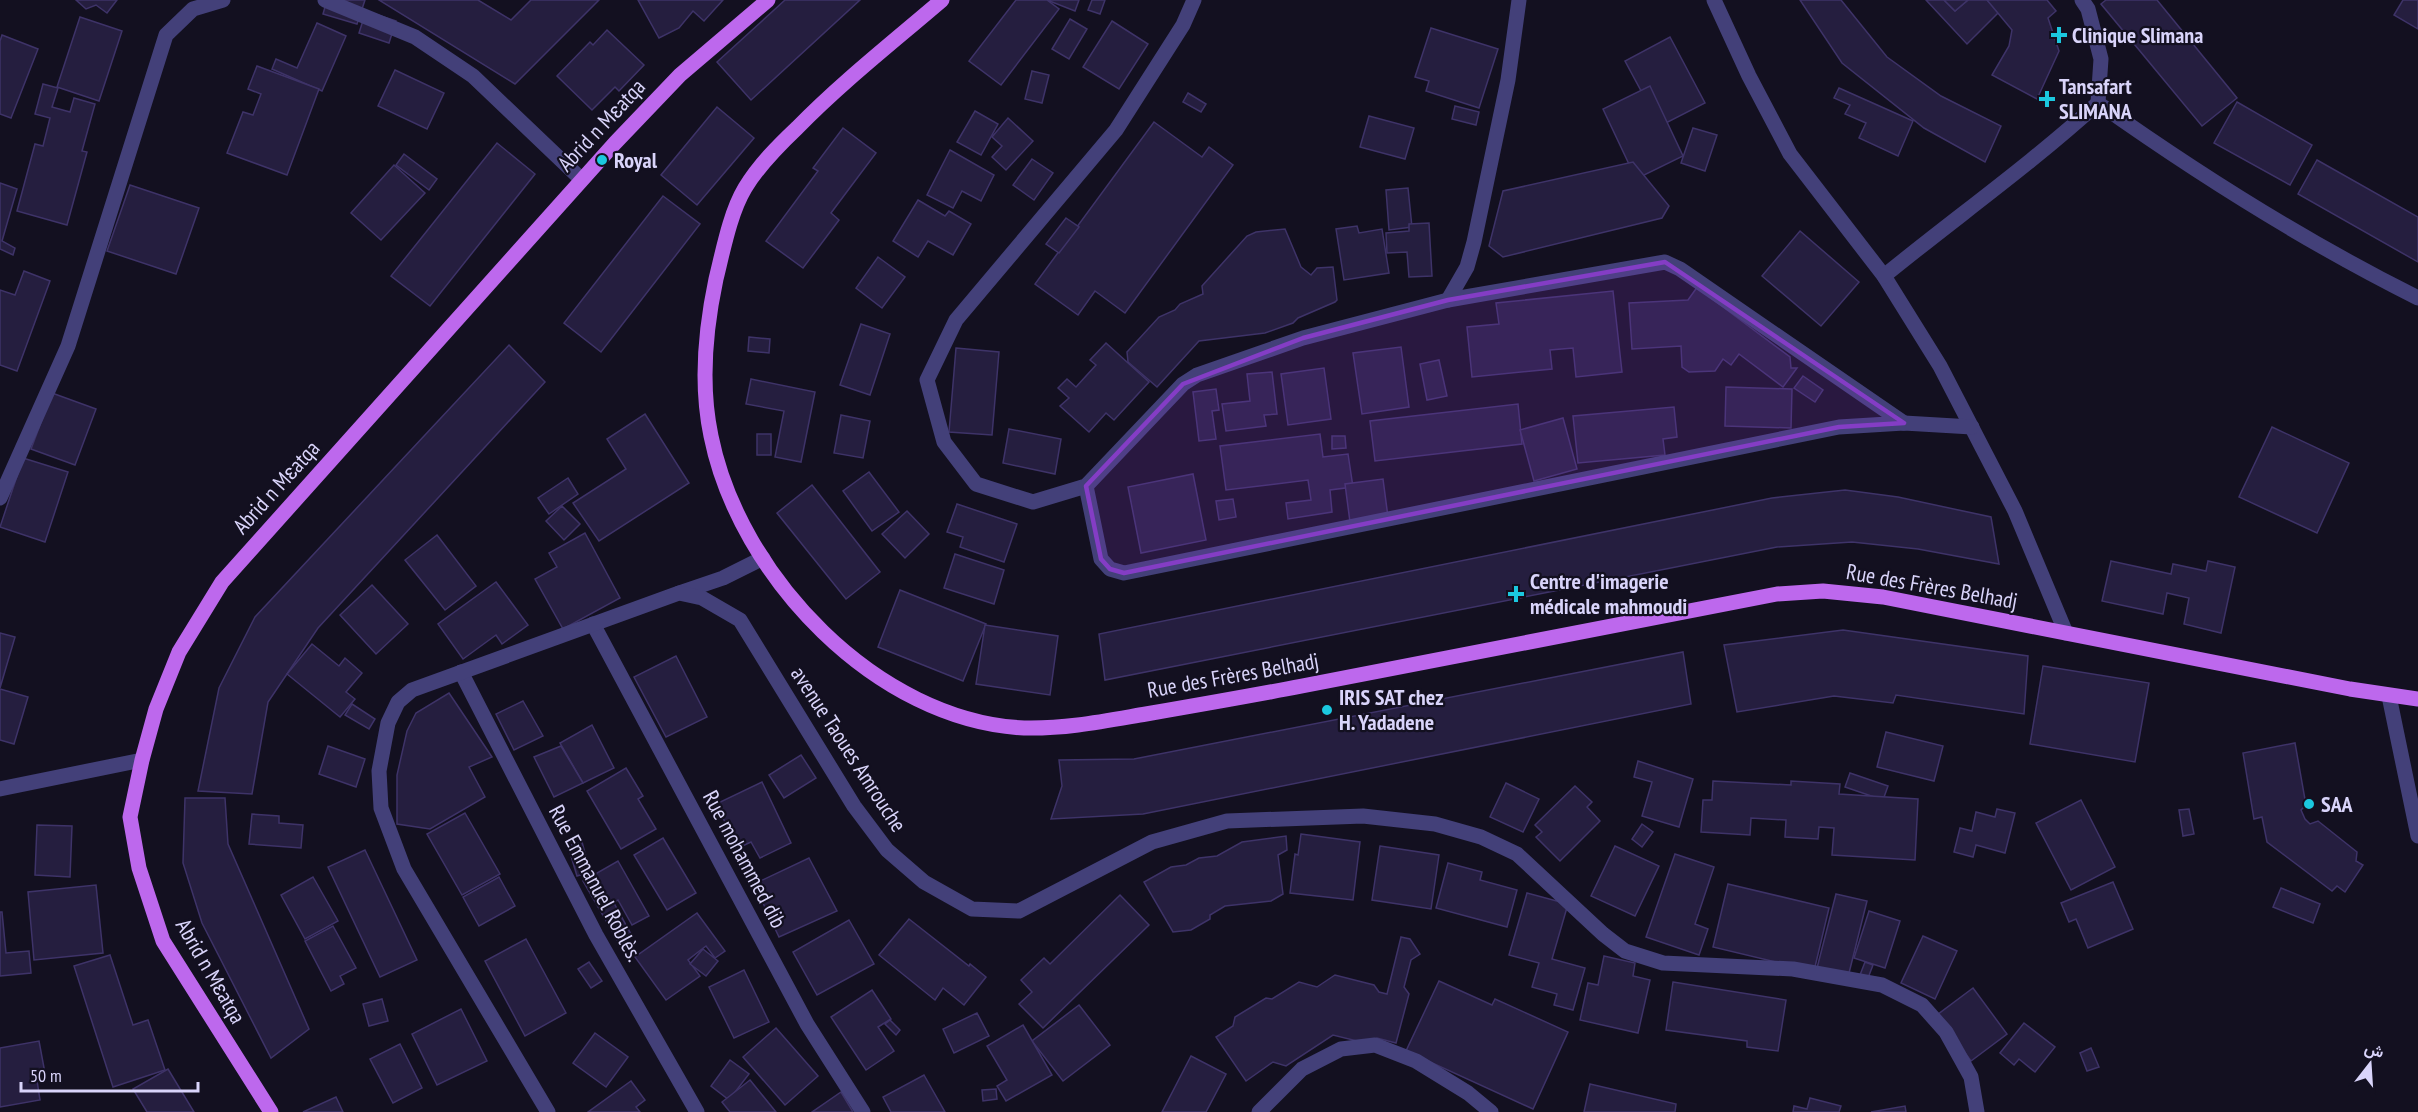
<svg xmlns="http://www.w3.org/2000/svg" width="2418" height="1112" font-family="'PT Sans Narrow',Vazirmatn,sans-serif">
	<style>
		.building { fill: #251e3f; stroke: #3e3368; stroke-width: 1.5 }
		.lines { fill: none; stroke-linecap: round; stroke-linejoin: round }
		.minor { stroke: #434079; stroke-width: 15 }
		.major { stroke: #bd68ed; stroke-width: 15 }
		.marked { fill: #843dc5; fill-opacity: 0.2; stroke: #843dc5; stroke-width: 4.5; stroke-linejoin: round }
		.poi-dot { fill: #1bc8df; stroke: #131020; stroke-width: 2 }
		.labels { text-anchor: middle; dominant-baseline: central; stroke-width: 4.5; stroke-linejoin: round; paint-order: stroke }
		.poi-label { font-size: 22px; font-weight: bold; fill: #d9d4fa; stroke: #131020; text-anchor: start }
		.street-label { font-size: 22px; fill: #d9d4fa; stroke: #131020 }
	</style>
	<rect width="100%" height="100%" fill="#131020"/>
	<g class="building">
		<polygon points="76,0 117,0 107,13 96,5 86,9"/>
		<polygon points="327,0 365,0 357,24 323,14"/>
		<polygon points="379,0 478,0 511,20 531,0 599,0 515,84"/>
		<polygon points="638,0 723,0 704,21 693,11 679,28 659,38"/>
		<polygon points="785,0 860,0 751,100 717,62"/>
		<polygon points="1016,0 1047,0 1059,9 1001,85 969,61"/>
		<polygon points="1047,0 1079,0 1075,11"/>
		<polygon points="1092,0 1105,0 1100,14 1088,10"/>
		<polygon points="1800,0 1841,0 1887,57 1941,96 2001,126 1985,162 1924,128 1842,63"/>
		<polygon points="1926,0 1944,0 1955,11 1968,0 1987,0 1999,12 1967,44"/>
		<polygon points="1944,0 1968,0 1955,11"/>
		<polygon points="1987,0 2047,0 2056,11 2048,18 2059,51 2037,99 1992,75 2009,46 2012,30"/>
		<polygon points="2106,0 2157,0 2237,98 2202,126 2101,4"/>
		<polygon points="2403,0 2418,0 2418,29 2394,15"/>
		<polygon points="366,11 396,21 389,43 359,33"/>
		<polygon points="80,17 122,31 99,101 57,87"/>
		<polygon points="1070,19 1087,29 1069,59 1052,49"/>
		<polygon points="1112,21 1148,44 1119,89 1083,67"/>
		<polygon points="317,23 346,36 322,91 272,69 276,59 297,68"/>
		<polygon points="1431,28 1498,49 1479,108 1426,91 1429,81 1415,77"/>
		<polygon points="607,30 644,65 619,91 615,87 592,110 557,76 590,42 593,45"/>
		<polygon points="2,35 38,49 11,118 0,114 0,41"/>
		<polygon points="1670,37 1705,103 1660,126 1625,61"/>
		<polygon points="257,66 319,89 287,175 227,153 243,112 253,115 261,94 248,89"/>
		<polygon points="395,70 444,93 427,129 378,106"/>
		<polygon points="1032,71 1049,75 1042,103 1025,99"/>
		<polygon points="43,84 58,88 52,107 70,112 74,98 95,104 82,151 87,152 67,225 17,211 35,144 43,146 50,118 35,114"/>
		<polygon points="1650,86 1683,156 1636,179 1603,109"/>
		<polygon points="1839,88 1913,121 1898,156 1859,138 1866,123 1845,114 1850,105 1834,98"/>
		<polygon points="1188,93 1206,104 1201,112 1183,102"/>
		<polygon points="2237,102 2312,145 2290,185 2214,143"/>
		<polygon points="1455,106 1479,112 1476,125 1452,119"/>
		<polygon points="717,107 754,138 697,205 661,175"/>
		<polygon points="975,111 998,124 981,155 957,142"/>
		<polygon points="1369,116 1414,128 1405,159 1360,147"/>
		<polygon points="1008,118 1033,141 1006,170 992,157 1002,146 992,137"/>
		<polygon points="1154,122 1202,157 1209,147 1233,165 1125,313 1095,291 1078,315 1035,284"/>
		<polygon points="843,128 876,153 831,213 839,220 803,268 766,241 818,171 813,168"/>
		<polygon points="1693,128 1717,135 1705,171 1681,163"/>
		<polygon points="497,143 535,174 430,306 391,276"/>
		<polygon points="950,150 994,175 981,201 962,191 953,208 927,195"/>
		<polygon points="404,154 437,179 429,190 396,165"/>
		<polygon points="1032,159 1053,173 1034,200 1013,185"/>
		<polygon points="2317,160 2418,217 2418,262 2298,194"/>
		<polygon points="1633,162 1669,206 1662,218 1503,257 1489,246 1503,191"/>
		<polygon points="394,165 425,193 381,240 351,213"/>
		<polygon points="0,183 17,189 2,241 15,248 13,255 0,249"/>
		<polygon points="130,185 199,208 176,274 107,251"/>
		<polygon points="1408,188 1412,227 1389,230 1386,190"/>
		<polygon points="663,196 700,224 601,352 564,323"/>
		<polygon points="918,200 945,216 949,211 971,224 953,255 928,241 918,257 893,241"/>
		<polygon points="1066,218 1079,227 1059,253 1046,244"/>
		<polygon points="1429,223 1432,276 1409,277 1407,252 1387,253 1386,233 1409,231 1409,224"/>
		<polygon points="1357,226 1359,233 1382,229 1389,273 1344,280 1336,229"/>
		<polygon points="1285,229 1301,267 1311,275 1317,268 1333,267 1337,300 1335,302 1298,318 1293,323 1265,333 1199,341 1157,387 1128,362 1127,352 1159,317 1175,310 1180,304 1203,294 1202,286 1247,236 1256,232"/>
		<polygon points="1800,231 1859,282 1821,326 1762,276"/>
		<polygon points="878,257 905,277 882,308 856,288"/>
		<polygon points="24,271 50,281 17,371 0,365 0,290 15,295"/>
		<polygon points="1698,286 1711,298 1790,357 1791,368 1797,368 1783,387 1739,354 1731,365 1723,359 1715,371 1689,372 1682,367 1681,346 1632,349 1629,303 1688,300"/>
		<polygon points="1613,291 1622,372 1576,377 1573,348 1550,350 1552,369 1472,377 1467,327 1499,324 1496,303"/>
		<polygon points="861,324 890,334 870,395 840,385"/>
		<polygon points="749,337 770,339 769,353 748,351"/>
		<polygon points="1106,343 1149,382 1114,420 1106,413 1089,432 1060,406 1069,398 1058,388 1067,379 1076,387 1096,365 1090,360"/>
		<polygon points="509,345 545,382 318,628 268,702 252,794 198,791 219,688 255,617"/>
		<polygon points="1401,347 1409,407 1362,414 1353,353"/>
		<polygon points="956,348 999,352 992,435 949,432"/>
		<polygon points="1439,360 1447,396 1427,400 1420,364"/>
		<polygon points="1324,368 1331,419 1288,425 1281,374"/>
		<polygon points="1272,372 1277,414 1264,415 1266,426 1226,431 1222,404 1250,401 1247,374"/>
		<polygon points="1803,376 1823,390 1815,402 1794,388"/>
		<polygon points="751,379 815,392 801,462 775,457 784,411 746,404"/>
		<polygon points="1726,387 1792,389 1791,428 1725,426"/>
		<polygon points="1216,389 1219,410 1212,411 1216,439 1199,441 1193,392"/>
		<polygon points="52,393 96,409 75,465 31,449"/>
		<polygon points="1518,404 1522,444 1375,461 1370,421"/>
		<polygon points="1674,407 1677,437 1663,439 1665,455 1578,463 1573,416"/>
		<polygon points="645,414 689,483 599,541 573,503 626,469 607,439"/>
		<polygon points="841,415 870,421 863,458 834,453"/>
		<polygon points="1563,418 1577,469 1534,481 1520,430"/>
		<polygon points="2272,427 2349,463 2317,533 2239,497"/>
		<polygon points="1009,429 1061,439 1055,474 1003,463"/>
		<rect x="757" y="434" width="14" height="21"/>
		<polygon points="1320,434 1323,457 1348,454 1353,487 1330,490 1332,512 1288,519 1286,503 1311,500 1308,480 1226,490 1220,446"/>
		<polygon points="1332,436 1345,436 1346,448 1332,449"/>
		<polygon points="23,458 68,472 45,542 0,527"/>
		<polygon points="869,472 899,512 872,531 843,491"/>
		<polygon points="1193,474 1206,540 1141,553 1128,487"/>
		<polygon points="568,478 578,494 549,514 538,498"/>
		<polygon points="1383,479 1388,517 1350,522 1345,484"/>
		<polygon points="812,485 880,572 846,599 777,513"/>
		<polygon points="1845,490 1898,497 1991,517 1999,564 1918,549 1852,542 1777,547 1105,680 1099,634 1772,498"/>
		<polygon points="1233,499 1236,517 1219,520 1216,501"/>
		<polygon points="957,504 1017,524 1004,562 960,547 963,537 947,532"/>
		<polygon points="562,506 580,524 564,540 546,521"/>
		<polygon points="907,511 929,534 905,558 882,534"/>
		<polygon points="585,533 620,598 563,629 535,579 557,567 549,553"/>
		<polygon points="437,535 476,586 445,610 405,560"/>
		<polygon points="955,554 1004,570 994,604 944,588"/>
		<polygon points="2111,561 2171,574 2173,564 2206,571 2208,561 2235,567 2221,633 2184,624 2189,598 2167,593 2163,614 2102,601"/>
		<polygon points="496,582 528,625 502,644 496,635 463,659 438,624"/>
		<polygon points="372,585 408,624 376,654 340,615"/>
		<polygon points="900,590 986,624 963,681 878,647"/>
		<polygon points="985,625 1058,636 1050,695 976,684"/>
		<polygon points="1843,630 2028,656 2024,714 1896,695 1893,703 1834,696 1737,712 1724,645"/>
		<polygon points="0,633 15,637 0,688"/>
		<polygon points="312,644 339,666 345,658 362,673 346,692 355,699 340,717 287,674"/>
		<polygon points="1683,652 1691,704 1143,814 1051,819 1062,786 1059,760 1134,759"/>
		<polygon points="676,656 707,717 666,737 634,677"/>
		<polygon points="2043,666 2149,683 2135,762 2030,744"/>
		<polygon points="0,689 28,697 14,744 0,740"/>
		<polygon points="449,693 492,757 469,767 485,797 430,829 397,824 397,775 407,731 416,713"/>
		<polygon points="523,701 543,736 514,750 496,714"/>
		<polygon points="352,704 375,719 369,729 345,715"/>
		<polygon points="592,725 614,768 583,783 560,743"/>
		<polygon points="1886,732 1943,746 1934,781 1877,767"/>
		<polygon points="2295,743 2306,805 2301,810 2305,819 2310,824 2318,821 2357,852 2356,861 2363,865 2345,892 2337,886 2332,891 2267,842 2262,817 2254,819 2243,753"/>
		<polygon points="328,746 365,759 356,787 319,774"/>
		<polygon points="561,746 583,783 554,797 534,757"/>
		<polygon points="801,755 816,778 784,798 769,775"/>
		<polygon points="1638,761 1693,779 1679,827 1642,816 1652,782 1634,777"/>
		<polygon points="626,768 643,796 638,799 656,829 621,849 587,791"/>
		<polygon points="1850,773 1888,786 1883,800 1845,787"/>
		<polygon points="1713,781 1791,785 1791,781 1840,784 1839,794 1918,799 1915,860 1832,855 1834,828 1819,827 1818,839 1785,837 1786,820 1751,818 1750,835 1701,832 1703,800 1712,800"/>
		<polygon points="762,782 791,843 760,858 751,842 738,848 716,804"/>
		<polygon points="1506,783 1539,799 1523,832 1490,817"/>
		<polygon points="1575,786 1592,802 1587,807 1600,821 1560,861 1536,837 1542,832 1535,825"/>
		<polygon points="185,798 225,798 228,844 309,1029 271,1058 202,923 183,863"/>
		<polygon points="2081,800 2115,867 2071,890 2036,823"/>
		<polygon points="1997,809 2015,813 2005,853 1976,845 1973,857 1954,852 1960,828 1972,831 1976,812 1995,817"/>
		<polygon points="2189,809 2194,834 2183,836 2179,810"/>
		<polygon points="465,813 500,874 462,895 427,834"/>
		<polygon points="252,814 279,816 279,823 303,825 301,848 249,844"/>
		<polygon points="1642,824 1653,832 1642,847 1632,839"/>
		<polygon points="37,825 72,826 70,877 35,875"/>
		<polygon points="1301,834 1360,842 1353,900 1290,893 1295,854 1298,855"/>
		<polygon points="1286,836 1287,850 1278,855 1283,894 1271,901 1225,906 1210,915 1210,919 1191,930 1173,932 1144,882 1171,867 1186,865 1199,858 1217,856 1242,842"/>
		<polygon points="663,838 696,893 667,910 634,855"/>
		<polygon points="582,842 590,872 577,876 568,846"/>
		<polygon points="1380,846 1439,855 1431,909 1372,900"/>
		<polygon points="1615,846 1659,866 1635,916 1591,896"/>
		<polygon points="365,850 417,960 380,977 328,867"/>
		<polygon points="1675,854 1714,867 1695,924 1708,929 1699,955 1646,937"/>
		<polygon points="809,858 837,911 779,937 754,884"/>
		<polygon points="618,861 649,916 632,925 618,900 614,903 632,936 619,943 583,881"/>
		<polygon points="1448,863 1482,872 1480,880 1517,890 1507,927 1436,908"/>
		<polygon points="313,877 338,921 305,939 281,895"/>
		<polygon points="499,877 515,906 479,926 463,897"/>
		<polygon points="2113,882 2133,929 2088,948 2076,919 2069,922 2061,903"/>
		<polygon points="1728,884 1829,908 1814,971 1713,947"/>
		<polygon points="96,885 103,953 34,960 28,892"/>
		<polygon points="2281,888 2320,904 2313,923 2273,907"/>
		<polygon points="1527,893 1568,904 1552,959 1585,968 1573,1010 1554,1005 1557,994 1532,987 1539,963 1509,955"/>
		<polygon points="1836,894 1867,901 1848,977 1817,968"/>
		<polygon points="1120,895 1149,925 1043,1028 1019,1004 1032,992 1021,980 1044,958 1050,964"/>
		<polygon points="1869,911 1900,921 1885,968 1854,958"/>
		<polygon points="0,912 2,912 6,953 29,951 31,973 0,976"/>
		<polygon points="697,913 725,951 715,958 706,946 688,960 700,976 666,1000 635,957"/>
		<polygon points="909,919 969,966 970,964 986,977 964,1005 943,988 935,1000 879,955"/>
		<polygon points="849,920 874,964 817,995 793,952"/>
		<polygon points="333,926 356,968 340,976 344,984 331,991 305,941"/>
		<polygon points="1923,936 1957,951 1935,999 1901,983"/>
		<polygon points="1401,937 1410,939 1420,954 1411,960 1404,987 1409,994 1396,1043 1377,1038 1369,1044 1333,1035 1286,1066 1273,1062 1246,1081 1216,1037 1233,1026 1235,1017 1266,998 1272,999 1299,982 1317,987 1335,975 1374,985 1379,992 1387,994"/>
		<polygon points="526,939 566,1013 525,1036 485,961"/>
		<polygon points="703,949 718,961 706,976 690,964"/>
		<polygon points="110,955 133,1025 148,1020 165,1070 113,1087 74,966"/>
		<polygon points="1604,956 1635,963 1633,976 1650,980 1638,1033 1580,1020 1588,983 1598,985"/>
		<polygon points="589,962 602,981 591,988 578,969"/>
		<polygon points="1865,962 1873,965 1868,978 1860,975"/>
		<polygon points="744,970 769,1022 734,1038 709,987"/>
		<polygon points="1439,981 1492,1005 1495,999 1568,1032 1533,1109 1406,1051"/>
		<polygon points="1673,982 1786,1000 1778,1051 1747,1047 1747,1041 1666,1030"/>
		<polygon points="1973,988 2007,1034 1971,1061 1937,1015"/>
		<polygon points="872,990 891,1019 878,1027 894,1051 866,1070 831,1017"/>
		<polygon points="382,999 388,1021 369,1026 363,1004"/>
		<polygon points="1079,1005 1110,1045 1063,1081 1032,1041"/>
		<polygon points="461,1009 487,1061 437,1085 412,1034"/>
		<polygon points="977,1013 989,1036 954,1053 943,1029"/>
		<polygon points="890,1020 900,1030 896,1035 885,1024"/>
		<polygon points="2024,1023 2055,1047 2035,1072 2019,1059 2014,1065 2000,1053"/>
		<polygon points="1023,1025 1052,1075 1006,1101 997,1086 1007,1080 987,1046"/>
		<polygon points="776,1028 818,1076 785,1105 743,1057"/>
		<polygon points="595,1033 628,1057 606,1087 573,1063"/>
		<polygon points="39,1041 45,1073 36,1074 40,1100 0,1107 0,1048"/>
		<polygon points="400,1044 422,1088 393,1103 370,1059"/>
		<polygon points="2091,1048 2099,1067 2087,1071 2080,1053"/>
		<polygon points="1191,1056 1226,1074 1206,1112 1162,1112"/>
		<polygon points="730,1060 749,1074 729,1100 711,1086"/>
		<polygon points="168,1069 194,1112 147,1112 133,1089"/>
		<polygon points="924,1075 945,1112 891,1112 883,1097"/>
		<polygon points="750,1080 776,1112 730,1112 722,1102"/>
		<polygon points="631,1081 645,1100 636,1107 640,1112 588,1112"/>
		<polygon points="1590,1084 1676,1104 1675,1112 1584,1112"/>
		<polygon points="996,1089 997,1099 983,1101 982,1090"/>
		<polygon points="841,1092 853,1112 812,1112"/>
		<polygon points="336,1097 343,1112 303,1112"/>
		<polygon points="1810,1098 1841,1106 1839,1112 1793,1112 1794,1106 1807,1109"/>
		<polygon points="1905,1106 1906,1112 1871,1112"/>
	</g>
	<g class="lines">
		<g class="minor">
			<polyline points="325,0 415,37 473,76 581,179"/>
			<polyline points="1194,0 1183,25 1116,130 956,320 927,380 944,442 976,484 1033,502 1086,486 1183,384 1197,375 1303,338 1448,300 1665,262 1680,269 1904,423"/>
			<polyline points="1714,0 1749,76 1790,154 1884,276 1940,366 2015,511 2066,633"/>
			<polyline points="2082,0 2088,9 2101,59 2098,103"/>
			<path d="M1884 276C1955 218 2030 165 2098 103 2201 176 2306 242 2418 298"/>
			<polyline points="1448,300 1467,267 1474,242 1508,80 1519,0"/>
			<polyline points="1086,486 1101,559 1110,569 1124,573 1839,427 1904,423 1972,427"/>
			<polyline points="0,498 68,346 166,35 193,9 223,0"/>
			<polyline points="679,593 723,578 763,558"/>
			<polyline points="593,624 807,1024 863,1112"/>
			<polyline points="461,672 596,935 697,1112"/>
			<polyline points="2389,696 2418,836"/>
			<polyline points="0,789 142,760"/>
			<polyline points="548,1112 404,869 381,808 379,771 388,723 398,702 412,690 679,593 702,598 740,620 854,806 887,850 924,882 972,909 1019,911 1152,842 1227,821 1363,816 1435,824 1481,837 1517,854 1603,934 1625,951 1663,963 1793,969 1882,985 1922,1005 1946,1032 1971,1077 1977,1112"/>
			<polyline points="1259,1112 1302,1069 1341,1049 1375,1045 1416,1061 1468,1093 1491,1112"/>
		</g>
		<g class="major">
			<path d="M942 0C893 42 842 82 797 128 778 146 759 165 745 188 730 213 723 251 716 279 705 331 700 384 711 436 739 576 877 721 1024 728 1066 729 1105 721 1146 714 1198 705 1250 696 1302 686 1460 655 1618 624 1777 594L1823 591 1883 597 2350 689 2418 699"/>
			<polyline points="271,1112 163,941 139,868 130,817 142,760 156,709 179,652 222,582 615,143 680,75 768,0"/>
		</g>
	</g>
	<path class="marked" d="M1665 262 1904 423 1839 427 1124 573 1110 569 1101 559 1086 486 1183 384 1303 338 1448 300Z"/>
	<g class="poi-dot">
		<path d="M2056 26h6v6h6v6h-6v6h-6v-6h-6v-6h6z"/>
		<path d="M2044 90h6v6h6v6h-6v6h-6v-6h-6v-6h6z"/>
		<circle cx="602" cy="160" r="6"/>
		<path d="M1513 585h6v6h6v6h-6v6h-6v-6h-6v-6h6z"/>
		<circle cx="1327" cy="710" r="6"/>
		<circle cx="2309" cy="804" r="6"/>
	</g>
	<g class="labels">
		<g class="poi-label">
			<text x="2072" y="35">Clinique Slimana</text>
			<text x="2059" y="86">Tansafart<tspan x="2059" dy="25">SLIMANA</tspan></text>
			<text x="614" y="160">Royal</text>
			<text x="1530" y="581">Centre d'imagerie<tspan x="1530" dy="25">médicale mahmoudi</tspan></text>
			<text x="1339" y="697">IRIS SAT chez<tspan x="1339" dy="25">H. Yadadene</tspan></text>
			<text x="2321" y="804">SAA</text>
		</g>
		<g class="street-label">
			<text transform="translate(601 125) rotate(-47)">Abrid n Mɛatqa</text>
			<text transform="translate(276 487) rotate(-48)">Abrid n Mɛatqa</text>
			<text transform="translate(1932 586) rotate(10)">Rue des Frères Belhadj</text>
			<text transform="translate(1233 675) rotate(-10)">Rue des Frères Belhadj</text>
			<text transform="translate(849 749) rotate(57)">avenue Taoues Amrouche</text>
			<text transform="translate(745 859) rotate(62)">Rue mohammed dib</text>
			<text transform="translate(596 883) rotate(62)">Rue Emmanuel Roblès.</text>
			<text transform="translate(211 971) rotate(60)">Abrid n Mɛatqa</text>
		</g>
	</g>
	<g transform="translate(2370 1064) rotate(17)" stroke="#131020" stroke-width="4.5" paint-order="stroke">
	<path d="M0-4.5L10 22L0 15L-10 22Z" fill="#d9d4fa"/>
	<text y="-9" font-size="16" font-weight="bold" text-anchor="middle" fill="#d9d4fa">ش</text>
	</g>
	<path d="M21 1082v9h177v-9" fill="none" stroke="#d9d4fa" stroke-width="3"/>
	<text x="30" y="1082" font-size="18" fill="#d9d4fa" stroke="#131020" stroke-width="4.5" paint-order="stroke">50 m</text>
</svg>
